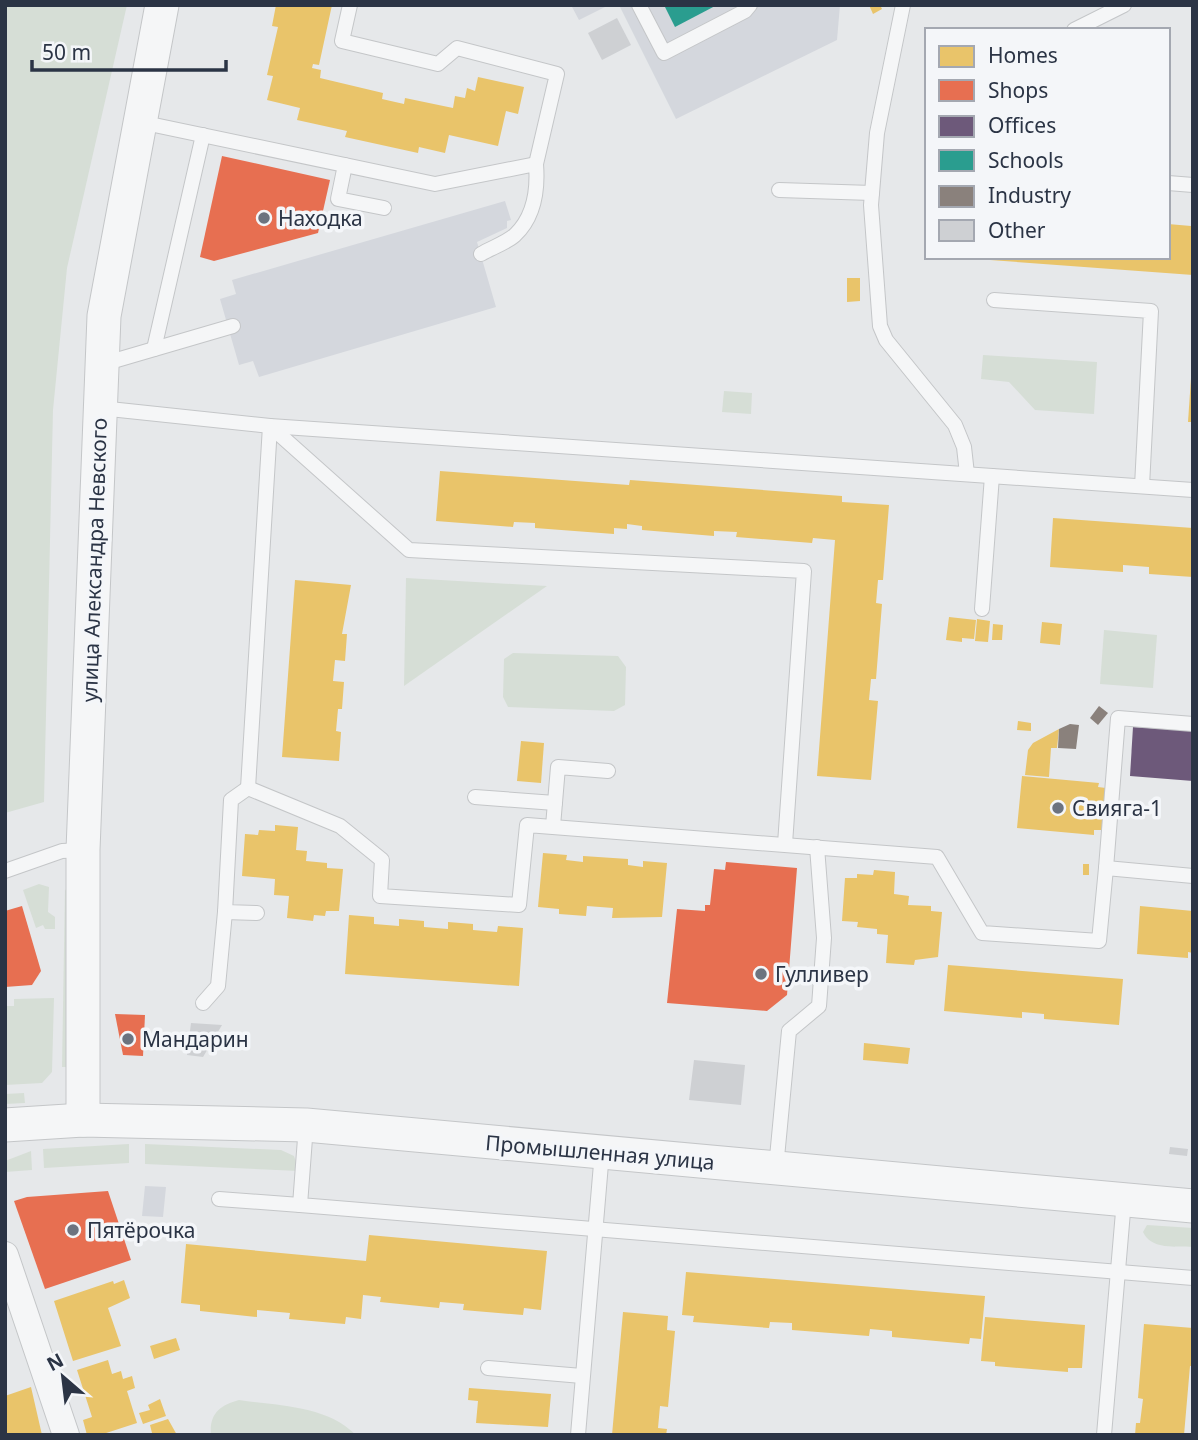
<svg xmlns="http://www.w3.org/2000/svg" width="1198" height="1440" font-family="'Noto Sans',sans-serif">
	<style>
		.built { fill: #d4d7dd }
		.green { fill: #d6ded6 }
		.homes { fill: #e9c46a }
		.shops { fill: #e76f51 }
		.offices { fill: #6d597a }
		.schools { fill: #2a9d8f }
		.industry { fill: #8a817c }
		.building { fill: #ced0d3 }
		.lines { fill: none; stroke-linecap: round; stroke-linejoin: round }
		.service-casing { stroke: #c4c6c8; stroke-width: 16 }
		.minor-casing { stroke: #c4c6c8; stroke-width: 28 }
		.tertiary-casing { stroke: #c4c6c8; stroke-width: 35 }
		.service { stroke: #f5f6f7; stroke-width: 14 }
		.minor { stroke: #f5f6f7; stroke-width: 26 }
		.tertiary { stroke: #f5f6f7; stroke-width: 33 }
		.poi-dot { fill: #6c737f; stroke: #f4f6f9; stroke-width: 2.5 }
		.labels { text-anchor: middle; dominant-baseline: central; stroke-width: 7; stroke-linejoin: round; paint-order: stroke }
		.poi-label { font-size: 21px; fill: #2b3445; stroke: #f4f6f9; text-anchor: start }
		.street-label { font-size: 21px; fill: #2b3445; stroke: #f4f6f9 }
	</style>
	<rect width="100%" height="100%" fill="#e6e8ea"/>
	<g class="built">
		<polygon points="571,5 609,5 579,20"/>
		<polygon points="619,5 840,5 837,40 676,119"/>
		<polygon points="505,201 511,220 507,221 507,228 477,242 496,307 259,377 253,361 239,365 220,299 236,294 232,280"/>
		<polygon points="145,1186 166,1187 163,1217 142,1216"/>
	</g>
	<g class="green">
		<polygon points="5,5 127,5 67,268 53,410 44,802 5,813"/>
		<polygon points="983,355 1097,362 1094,414 1035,410 1009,382 981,379"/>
		<polygon points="724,391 752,393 751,414 722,412"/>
		<polygon points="406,578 547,586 404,686"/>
		<polygon points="1104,630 1157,635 1153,688 1100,684"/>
		<polygon points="513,653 618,656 626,667 625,705 614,711 508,707 503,697 504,659"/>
		<polygon points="39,884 49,887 48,912 55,917 55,929 45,929 43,925 36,928 23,890"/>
		<polygon points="65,889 71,901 68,1067 62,1067"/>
		<polygon points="54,998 52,1072 42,1083 5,1085 5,1006 14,1006 14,999"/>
		<polygon points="24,1093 25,1103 5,1104 5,1094"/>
		<polygon points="129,1144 129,1163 44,1168 43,1149"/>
		<polygon points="145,1144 281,1150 294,1156 299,1171 145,1164"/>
		<polygon points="31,1151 32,1170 5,1172 5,1161"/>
		<path d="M1147 1225 1193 1228V1247C1176 1246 1151 1250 1143 1232Z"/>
		<path d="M239 1400C279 1406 326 1405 356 1435H211C209 1414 220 1405 239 1400Z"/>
	</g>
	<g class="homes">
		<polygon points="276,5 332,5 319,65 313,64 312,68 321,70 320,78 383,93 382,99 404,104 405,98 453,108 455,96 465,98 467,88 475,91 478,77 524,87 518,114 506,111 498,146 449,135 445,153 419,147 418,153 345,137 347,131 297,120 300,108 267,100 273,76 267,75 278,27 272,26"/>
		<polygon points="869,5 880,5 882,9 873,14"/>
		<polygon points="1168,224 1191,226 1193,275 976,259 1168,257"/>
		<polygon points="847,278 860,278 860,301 847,302"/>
		<polygon points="1191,378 1193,378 1193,422 1188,422"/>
		<polygon points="440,471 629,485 630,480 842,496 842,502 889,505 883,580 878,580 876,603 882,604 876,679 871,679 869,700 878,701 871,780 817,776 835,540 813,538 812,543 736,537 737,532 714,531 714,536 642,530 642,526 627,524 627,529 614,528 614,534 535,528 535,523 514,522 513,527 436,521"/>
		<polygon points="1053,518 1193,528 1193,577 1149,574 1149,567 1123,565 1123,572 1050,567"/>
		<polygon points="295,580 351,585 342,634 347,634 345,661 335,660 333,681 344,682 342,709 338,709 336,731 341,732 339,761 282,757"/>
		<polygon points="949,617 976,620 974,639 962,638 962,642 946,640"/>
		<polygon points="977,619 990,621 988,642 975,641"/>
		<polygon points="1042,622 1062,624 1060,645 1040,643"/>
		<polygon points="993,624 1003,625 1002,640 992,640"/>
		<polygon points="1018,721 1031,723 1031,731 1017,730"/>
		<polygon points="1059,729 1057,748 1051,748 1049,777 1025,775 1028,750 1033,743"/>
		<polygon points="521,741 544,743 541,783 517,781"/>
		<polygon points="1022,776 1099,783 1098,787 1106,788 1102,830 1094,830 1094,835 1017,828"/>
		<polygon points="275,825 298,827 296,850 307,851 306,861 327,863 327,868 343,869 339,911 326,911 325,916 314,915 313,921 287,918 289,896 274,895 275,879 242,876 245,834 258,835 259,830 275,831"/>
		<polygon points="543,853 567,855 566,860 583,862 583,856 628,859 628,865 643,867 643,861 667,863 662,917 612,918 613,908 587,906 586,916 559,914 559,909 538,907"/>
		<rect x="1083" y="864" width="6" height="11"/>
		<polygon points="874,870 895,872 894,894 909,896 908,905 931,906 931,911 942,912 938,957 915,960 914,965 886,963 888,935 877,934 877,929 857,927 858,922 842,921 845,878 857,878 857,874 873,875"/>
		<polygon points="1140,906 1193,911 1193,953 1188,952 1188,958 1137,954"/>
		<polygon points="349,915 374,917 374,924 399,926 399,919 424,921 424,927 448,929 448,922 473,924 473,930 497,932 498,926 523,928 519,986 345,974"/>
		<polygon points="948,965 1123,979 1119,1025 1044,1019 1044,1014 1022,1012 1022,1018 944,1011"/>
		<polygon points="864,1043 910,1048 908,1064 863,1060"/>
		<polygon points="369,1235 547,1251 541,1310 524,1308 523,1315 463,1310 464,1304 440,1302 439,1308 380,1302 381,1297 363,1295 361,1319 346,1317 345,1324 289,1319 290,1313 257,1310 257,1317 200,1311 200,1305 181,1303 186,1244 366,1261"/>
		<polygon points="686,1272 985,1296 981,1339 970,1338 969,1344 892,1337 892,1331 870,1329 869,1336 792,1330 792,1323 770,1322 769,1328 693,1322 694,1316 682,1315"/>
		<polygon points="124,1280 130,1298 108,1308 121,1346 73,1361 54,1301 113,1281 114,1284"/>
		<polygon points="623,1312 668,1316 667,1330 675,1331 668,1407 660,1406 658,1428 667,1429 666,1435 612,1435"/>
		<polygon points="985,1317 1085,1325 1082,1368 1068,1368 1068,1372 995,1366 995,1362 981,1361"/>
		<polygon points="1144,1324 1193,1328 1193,1366 1190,1366 1184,1435 1135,1435 1136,1423 1140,1423 1143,1399 1138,1398"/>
		<polygon points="176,1338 180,1350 154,1359 150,1346"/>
		<polygon points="108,1360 112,1374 121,1371 123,1379 132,1376 135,1388 127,1391 137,1423 100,1435 87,1435 83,1420 92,1417 77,1370"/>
		<polygon points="31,1387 42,1435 5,1435 5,1396"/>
		<polygon points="469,1388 551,1394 548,1427 476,1423 478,1401 468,1400"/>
		<polygon points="160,1399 166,1416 143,1424 139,1413 150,1410 148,1405"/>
		<polygon points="168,1419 177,1435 152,1433 150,1425"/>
	</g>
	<g class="shops">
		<polygon points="222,156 330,180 318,233 214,261 200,257"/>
		<polygon points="726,862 797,868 787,995 767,1011 667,1003 677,909 705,911 705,905 710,905 714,869 725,870"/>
		<polygon points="22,906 41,971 32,985 5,987 5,911"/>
		<polygon points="115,1014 145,1015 143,1056 123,1055"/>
		<polygon points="108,1191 131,1260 45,1289 14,1201 27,1197"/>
	</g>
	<polygon class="offices" points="1133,727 1193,731 1193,781 1130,776"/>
	<polygon class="schools" points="664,5 717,5 675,27"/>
	<g class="industry">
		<polygon points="1099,706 1108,713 1098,725 1090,718"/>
		<polygon points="1070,724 1079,725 1076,749 1058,748 1059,729"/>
	</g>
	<g class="building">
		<polygon points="617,18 631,45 602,60 588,33"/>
		<polygon points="191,1023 222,1025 203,1057 187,1055"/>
		<polygon points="694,1060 745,1065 741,1105 689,1100"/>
		<polygon points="1170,1147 1188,1149 1187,1156 1169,1154"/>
	</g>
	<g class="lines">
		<defs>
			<g id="service">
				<polyline points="350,5 342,41 438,64 457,48 557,74 536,164"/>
				<polyline points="639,5 664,53 745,11 750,5"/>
				<polyline points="903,5 877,133 871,205 880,326 886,340 955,425 964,447 967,474"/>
				<polyline points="1074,30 1124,5"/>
				<path d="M140 122 435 184 536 164C538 189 534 217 515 235 506 243 491 248 481 254"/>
				<polyline points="345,165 338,199 384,208"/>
				<polyline points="1168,183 1193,185"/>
				<polyline points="779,190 872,193"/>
				<polyline points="994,300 1151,311 1142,486"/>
				<polyline points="154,349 203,135"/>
				<polyline points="103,364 233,326"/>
				<polyline points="100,408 270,426 1193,490"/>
				<polyline points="270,426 409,550 804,571 785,844"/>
				<polyline points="982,609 992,476"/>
				<polyline points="248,788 270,426"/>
				<polyline points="475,797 555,803"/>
				<polyline points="553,826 558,767 608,771"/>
				<polyline points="1106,868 1118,718 1193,724"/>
				<polyline points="5,871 62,851 83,850"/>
				<polyline points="257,913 225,912 231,800 248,788 340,826 382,860 380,896 519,905 527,825 937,857 982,933 1099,941 1106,868 1193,876"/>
				<polyline points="203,1003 218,986 225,912"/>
				<polyline points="306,1125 300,1205 1193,1278"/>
				<polyline points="776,1168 789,1031 819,1006 824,938 817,847"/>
				<polyline points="219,1199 300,1205"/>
				<polyline points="488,1368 582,1376"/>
				<polyline points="578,1435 602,1152"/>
				<polyline points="1104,1435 1124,1200"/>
			</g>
			<polyline id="minor" points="5,1255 66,1435"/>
			<g id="tertiary">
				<polyline points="83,1120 83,850 104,316 162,5"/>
				<polyline points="5,1125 83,1120 306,1125 1193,1206"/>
			</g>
		</defs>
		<use href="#service" class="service-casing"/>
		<use href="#minor" class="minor-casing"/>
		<use href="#tertiary" class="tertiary-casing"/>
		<use href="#service" class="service"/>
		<use href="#minor" class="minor"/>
		<use href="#tertiary" class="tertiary"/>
	</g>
	<g class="poi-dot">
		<circle cx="264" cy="218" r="7"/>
		<circle cx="1058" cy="808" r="7"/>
		<circle cx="761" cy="974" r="7"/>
		<circle cx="128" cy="1039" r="7"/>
		<circle cx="73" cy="1230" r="7"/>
	</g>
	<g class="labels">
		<g class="poi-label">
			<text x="278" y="218">Находка</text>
			<text x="1072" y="808">Свияга-1</text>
			<text x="775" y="974">Гулливер</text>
			<text x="142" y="1039">Мандарин</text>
			<text x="87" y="1230">Пятёрочка</text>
		</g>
		<g class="street-label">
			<text transform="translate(94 560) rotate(-88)">улица Александра Невского</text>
			<text transform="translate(600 1152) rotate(5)">Промышленная улица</text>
		</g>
	</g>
	<rect width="1198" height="1440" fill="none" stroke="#2b3445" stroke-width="14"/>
	<rect x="925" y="28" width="245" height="231" fill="#f4f6f9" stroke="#a4a8b1" stroke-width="2"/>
	<rect x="939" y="46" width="35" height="21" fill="#e9c46a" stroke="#a4a8b1" stroke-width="2"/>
	<text x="988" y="63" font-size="21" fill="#2b3445">Homes</text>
	<rect x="939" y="80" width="35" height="21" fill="#e76f51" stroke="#a4a8b1" stroke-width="2"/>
	<text x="988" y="98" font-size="21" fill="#2b3445">Shops</text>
	<rect x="939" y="116" width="35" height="21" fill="#6d597a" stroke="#a4a8b1" stroke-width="2"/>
	<text x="988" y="133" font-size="21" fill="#2b3445">Offices</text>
	<rect x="939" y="150" width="35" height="21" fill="#2a9d8f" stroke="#a4a8b1" stroke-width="2"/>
	<text x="988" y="168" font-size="21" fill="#2b3445">Schools</text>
	<rect x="939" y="186" width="35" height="21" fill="#8a817c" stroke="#a4a8b1" stroke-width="2"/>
	<text x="988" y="203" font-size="21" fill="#2b3445">Industry</text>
	<rect x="939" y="220" width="35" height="21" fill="#ced0d3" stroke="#a4a8b1" stroke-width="2"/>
	<text x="988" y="238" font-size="21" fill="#2b3445">Other</text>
	<g transform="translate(63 1377) rotate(332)" stroke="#f4f6f9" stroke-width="5" paint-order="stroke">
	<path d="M0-5L12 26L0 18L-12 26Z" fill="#2b3445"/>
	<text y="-10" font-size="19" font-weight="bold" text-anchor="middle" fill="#2b3445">N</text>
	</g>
	<path d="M32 60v10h194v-10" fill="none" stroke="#2b3445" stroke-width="3.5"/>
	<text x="42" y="60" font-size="21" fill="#2b3445" stroke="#f4f6f9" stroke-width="5" paint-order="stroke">50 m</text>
</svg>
